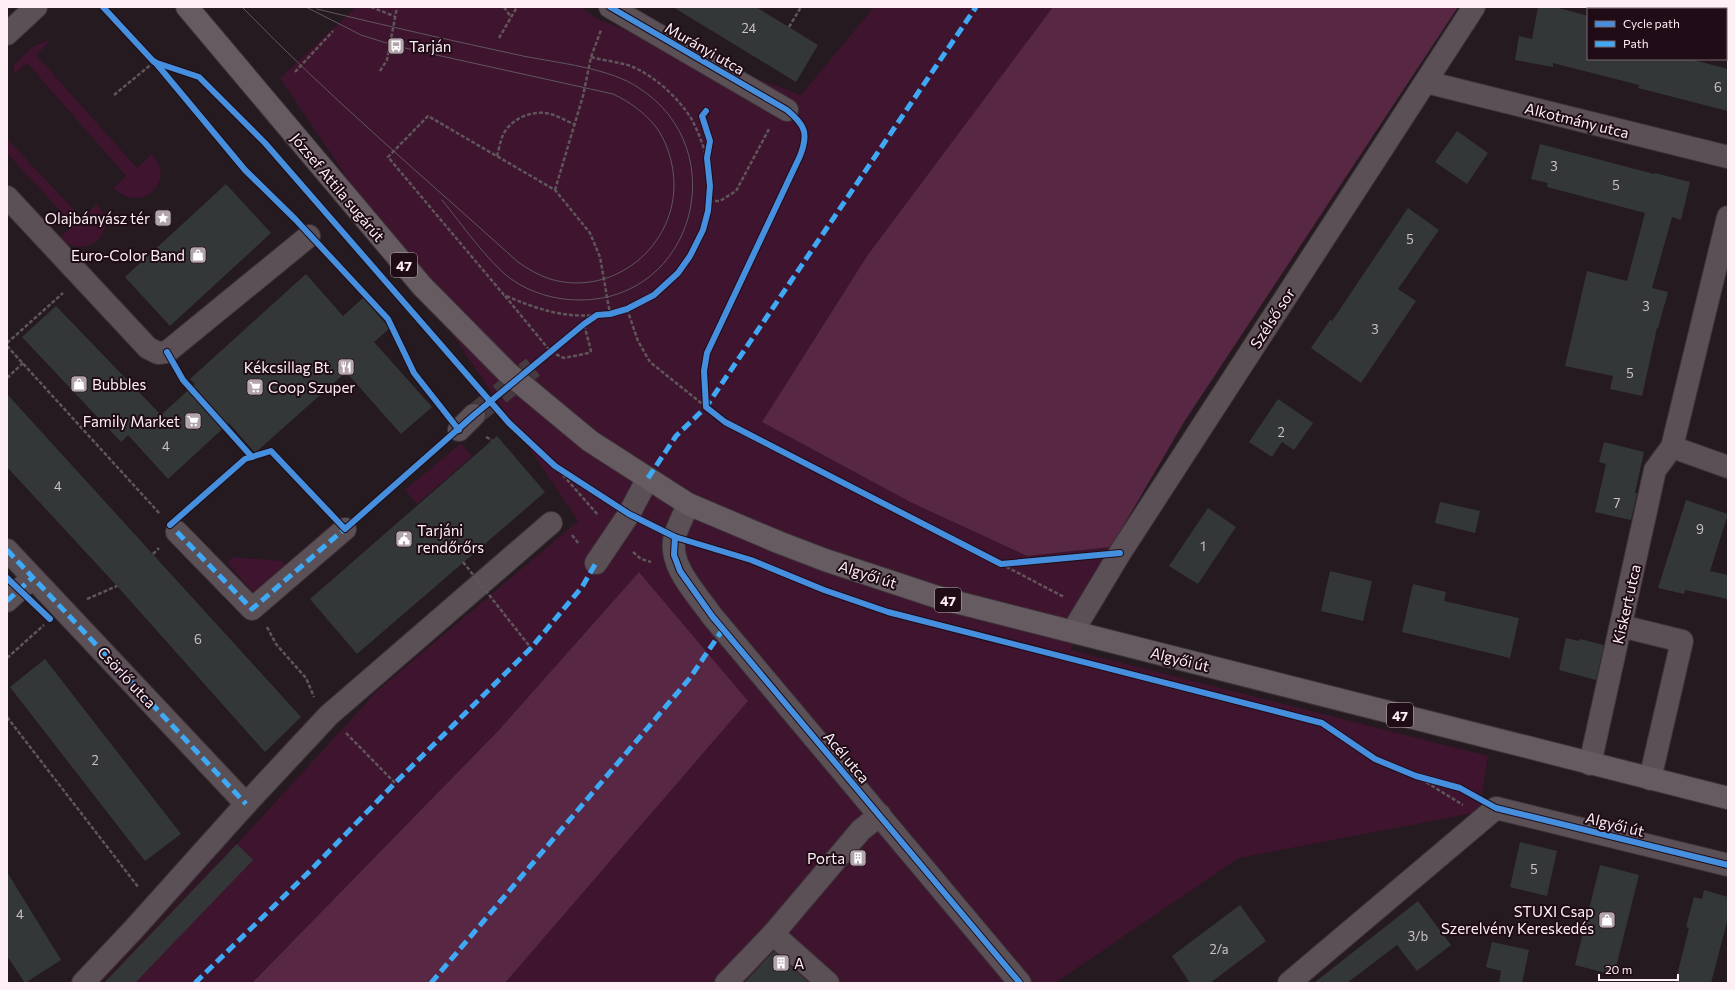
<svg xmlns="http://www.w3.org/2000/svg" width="1735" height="990" font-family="Commissioner,sans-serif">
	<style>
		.built { fill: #301726 }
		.green { fill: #3e142e }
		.forest { fill: #572744 }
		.building { fill: #343738 }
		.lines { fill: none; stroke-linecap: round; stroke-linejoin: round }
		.minor-tunnel { stroke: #453a3f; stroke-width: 22; stroke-dasharray: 22 11; stroke-linecap: butt }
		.minor-casing { stroke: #3d3439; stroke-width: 24 }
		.major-casing { stroke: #3d3439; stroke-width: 24 }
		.path { stroke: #5f565a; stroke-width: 2.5; stroke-dasharray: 4 2; stroke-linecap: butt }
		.minor { stroke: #5a5055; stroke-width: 22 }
		.major { stroke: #665b60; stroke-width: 22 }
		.tram { stroke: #60575b; stroke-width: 1 }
		.path-bridge { stroke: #5f565a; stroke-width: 2.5; stroke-dasharray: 4 2; stroke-linecap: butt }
		.quiet { stroke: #3fa9f5; stroke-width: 5; stroke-dasharray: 10 5; stroke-linecap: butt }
		.cycleway-casing { stroke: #1f0c17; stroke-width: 8 }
		.cycleway { stroke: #468fdf; stroke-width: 6 }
		.labels { text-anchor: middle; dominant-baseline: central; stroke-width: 4; stroke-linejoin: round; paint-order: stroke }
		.number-label { font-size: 13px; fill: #ccc1c6 }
		.shield { fill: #1f0c17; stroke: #bbabb3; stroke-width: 1 }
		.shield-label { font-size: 14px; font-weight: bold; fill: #feeff6 }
		.poi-label { font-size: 15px; fill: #feeff6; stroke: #1f0c17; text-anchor: end }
		.street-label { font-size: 15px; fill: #feeff6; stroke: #1f0c17 }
	</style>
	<rect width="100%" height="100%" fill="#241a1f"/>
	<polygon class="built" points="216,825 237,844 104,983 68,983"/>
	<g class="green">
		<polygon points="356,7 581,7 597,19 801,95 874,7 1053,7 867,256 762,422 912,503 1027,556 1111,547 1071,650 1488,756 1479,812 1239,858 1055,983 505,983 747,701 639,572 498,731 252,983 104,983 237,844 377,691 578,521 280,78"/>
		<path d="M48 40 49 42 36 55 137 168 152 154C155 158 159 162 160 167 164 184 149 200 133 198 125 197 119 192 113 188L126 176 27 63 14 74V65L32 47Z"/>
		<path d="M7 139 82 218 97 204C121 232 87 262 59 238L73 225 7 153Z"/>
		<polygon points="461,443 472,456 417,504 405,490"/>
		<polygon points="232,557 283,561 287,566 255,595 227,563"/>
	</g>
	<g class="forest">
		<polygon points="1053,7 1458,7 1184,422 1111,547 1027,556 912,503 762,422 867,256"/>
		<polygon points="639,572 748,701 505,983 252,983 498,731"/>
	</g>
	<g class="building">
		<polygon points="673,7 756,7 818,45 796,82"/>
		<polygon points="1538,7 1555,7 1588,16 1588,59 1690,59 1728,69 1728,111 1638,88 1639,85 1553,63 1553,67 1515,60 1519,36 1532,39"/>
		<polygon points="1457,131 1488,153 1467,184 1435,162"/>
		<polygon points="1540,144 1654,174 1655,173 1690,182 1681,220 1672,217 1652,288 1668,292 1658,328 1657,328 1642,396 1610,389 1613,376 1565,366 1587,271 1627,281 1645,213 1547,187 1548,183 1531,179"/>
		<polygon points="226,184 271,233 170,326 125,277"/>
		<polygon points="1408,208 1439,230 1398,289 1416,301 1361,383 1311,348 1330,320 1332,321"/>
		<polygon points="306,274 343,316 363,298 390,328 374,342 432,407 401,434 346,372 255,453 229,423 168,479 128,435 121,442 22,337 56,306 161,415 195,384 190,379"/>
		<polygon points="7,394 301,717 265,752 117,586 7,467"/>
		<polygon points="1278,399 1313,423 1294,450 1282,442 1272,457 1249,442"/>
		<polygon points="497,436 545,492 357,654 310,599"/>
		<polygon points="1604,442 1644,452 1635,493 1637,493 1631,520 1595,512 1606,464 1599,462"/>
		<polygon points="1686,500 1728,514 1710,571 1728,575 1728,599 1685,590 1684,594 1658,588"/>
		<polygon points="1440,502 1480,511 1475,533 1435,523"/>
		<polygon points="1208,508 1236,527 1198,584 1169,566"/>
		<polygon points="1330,571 1372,581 1363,621 1321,611"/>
		<polygon points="1413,584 1446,592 1444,601 1519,618 1510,658 1402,632"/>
		<polygon points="1566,638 1579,641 1580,639 1604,645 1596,680 1559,670"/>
		<polygon points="45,659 181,834 145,861 10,687"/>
		<polygon points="1520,842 1557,851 1547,896 1510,887"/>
		<polygon points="237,844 253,860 135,983 104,983"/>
		<polygon points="1600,865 1639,875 1614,975 1575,965"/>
		<polygon points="7,872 61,960 25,983 7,956"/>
		<polygon points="1704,890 1728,897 1728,918 1711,983 1675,983 1689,928 1686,927 1694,897 1702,899"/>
		<polygon points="1418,901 1451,945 1417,971 1397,945 1347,983 1314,983"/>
		<polygon points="1240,905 1266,941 1210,983 1190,983 1172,956"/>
		<polygon points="1492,942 1529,950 1522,983 1499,983 1501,971 1486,967"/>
		<polygon points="774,951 809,983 744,983"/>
	</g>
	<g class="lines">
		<polyline class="minor-tunnel" points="474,415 533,367"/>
		<defs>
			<g id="minor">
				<polyline points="610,7 787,110"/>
				<polyline points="7,34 36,7"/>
				<polyline points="1426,82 1728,157"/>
				<polyline points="7,197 148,348 158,353 167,352 309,236"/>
				<polyline points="459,430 474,415"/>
				<polyline points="1672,447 1728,467"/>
				<path d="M688 504C684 515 678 525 675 536 667 565 697 594 712 616L1020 983"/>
				<polyline points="177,532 252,609 345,529"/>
				<polyline points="7,550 246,804"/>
				<polyline points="596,563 629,514 648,478"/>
				<polyline points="7,601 32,578"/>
				<polyline points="1621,626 1682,641 1650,779"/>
				<polyline points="1073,631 1120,553 1474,7"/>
				<polyline points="1590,764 1655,470 1672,447 1728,217"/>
				<polyline points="773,934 828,983"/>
				<polyline points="83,983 133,930 246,804 329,715 551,523"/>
				<polyline points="726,983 773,934 861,830 880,815"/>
				<polyline points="1289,983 1496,808 1728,865"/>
			</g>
			<polyline id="major" points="187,7 422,286 508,373 590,441 688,504 778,542 825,560 940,598 1728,798"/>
		</defs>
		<use href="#minor" class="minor-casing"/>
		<use href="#major" class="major-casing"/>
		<g class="path">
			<polyline points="371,7 394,16"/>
			<polyline points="504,7 511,17"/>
			<polyline points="789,27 801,7"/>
			<polyline points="499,38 517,7"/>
			<path d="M591 57C605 61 621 62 633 67 656 77 678 98 691 118 698 131 703 145 707 158"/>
			<polyline points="380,71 387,60 397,7"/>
			<polyline points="295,72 333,31"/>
			<polyline points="114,95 154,62"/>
			<path d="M497 156C499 150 500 141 503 135 510 120 529 111 545 113 555 114 564 120 574 124"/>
			<polyline points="555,190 583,96 591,57 601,30"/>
			<polyline points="709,201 720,201 736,191 769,129"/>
			<polyline points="505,296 551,352 564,358 589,353 591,351 584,324"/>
			<polyline points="627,309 638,341 650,362 706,407"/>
			<path d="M597 315C562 318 537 309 504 295L388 157 428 116 555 190 590 233 600 257 610 314"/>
			<polyline points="7,343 63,293"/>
			<polyline points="7,346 160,514"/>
			<polyline points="7,378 23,363"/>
			<polyline points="486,437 492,440"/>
			<polyline points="555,466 598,515"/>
			<polyline points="572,535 579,544"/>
			<polyline points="633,552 641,559 651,562"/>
			<polyline points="153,554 159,548"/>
			<polyline points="1001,564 1064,597"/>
			<polyline points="87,599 117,586"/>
			<polyline points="267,627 276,644 306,678 314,697"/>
			<polyline points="7,658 44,625"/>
			<polyline points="7,717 139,888"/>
			<polyline points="346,733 395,783"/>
			<polyline points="1416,776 1463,805"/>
		</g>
		<use href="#minor" class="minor"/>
		<use href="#major" class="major"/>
		<g class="tram">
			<path d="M242 7C329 97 425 178 518 262 528 269 538 275 550 279 617 299 683 240 673 171 671 156 665 139 656 127 644 112 630 102 613 94L396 46 361 35 306 7"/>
			<path d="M317 9C386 26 454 41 523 56 558 63 610 68 639 88 735 150 694 300 580 300 555 300 531 293 511 279 488 262 461 223 442 200"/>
		</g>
		<polyline class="path-bridge" points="463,562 531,648"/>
		<g class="quiet">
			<polyline points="648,478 676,436 706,407 976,7"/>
			<polyline points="177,532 252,609 348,526"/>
			<polyline points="7,550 246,804"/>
			<polyline points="7,601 32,578"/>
			<polyline points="195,983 311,870 395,783 531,648 582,587 596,563"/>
			<polyline points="431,983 690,678 723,629"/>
		</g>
		<defs>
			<g id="cycleway">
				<polyline points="103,7 154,62 199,77 265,143 509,423 555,466 629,514 675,537 751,560 824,590 888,612 1322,723 1375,759 1416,776 1460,788 1496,808 1728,865"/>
				<path d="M610 7 787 110C805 125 809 133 800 156L707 353 704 371 706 407 725 422 1001 564 1120 553"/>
				<polyline points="155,62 245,170 295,219 388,319 414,373 459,430"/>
				<polyline points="167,352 183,380 252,457"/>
				<polyline points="170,525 245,459 271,451 345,529 474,415 584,324 597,315 610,314 627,309 654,295 678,273 690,256 703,230 708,211 710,186 707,158 710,141 702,116 706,111"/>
				<polyline points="675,537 674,555 680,571 712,616 1020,983"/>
				<polyline points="7,578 50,619"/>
			</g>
		</defs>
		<use href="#cycleway" class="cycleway-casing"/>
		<use href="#cycleway" class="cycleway"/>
	</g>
	<defs>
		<symbol id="bus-square" viewBox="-11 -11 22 22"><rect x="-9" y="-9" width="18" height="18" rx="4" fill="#b2a4ab" stroke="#1f0c17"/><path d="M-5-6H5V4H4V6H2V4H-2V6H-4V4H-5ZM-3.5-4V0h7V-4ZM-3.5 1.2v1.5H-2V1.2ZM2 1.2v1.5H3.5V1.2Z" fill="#fff"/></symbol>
		<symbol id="sight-square" viewBox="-11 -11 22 22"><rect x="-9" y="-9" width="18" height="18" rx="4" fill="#b2a4ab" stroke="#1f0c17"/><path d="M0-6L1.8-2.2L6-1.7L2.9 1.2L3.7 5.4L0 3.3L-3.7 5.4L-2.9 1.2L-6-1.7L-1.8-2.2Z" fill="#fff"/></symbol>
		<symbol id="shop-square" viewBox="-11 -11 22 22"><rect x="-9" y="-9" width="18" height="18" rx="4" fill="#b2a4ab" stroke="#1f0c17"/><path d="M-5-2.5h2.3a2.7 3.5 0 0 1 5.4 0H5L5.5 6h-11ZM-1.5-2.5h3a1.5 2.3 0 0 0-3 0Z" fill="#fff"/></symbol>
		<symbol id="restaurant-square" viewBox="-11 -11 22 22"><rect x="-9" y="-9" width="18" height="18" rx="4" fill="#b2a4ab" stroke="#1f0c17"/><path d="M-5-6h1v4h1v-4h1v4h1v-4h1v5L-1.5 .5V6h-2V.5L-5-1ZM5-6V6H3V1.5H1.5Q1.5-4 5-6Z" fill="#fff"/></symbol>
		<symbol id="supermarket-square" viewBox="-11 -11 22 22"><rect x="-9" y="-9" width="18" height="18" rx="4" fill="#b2a4ab" stroke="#1f0c17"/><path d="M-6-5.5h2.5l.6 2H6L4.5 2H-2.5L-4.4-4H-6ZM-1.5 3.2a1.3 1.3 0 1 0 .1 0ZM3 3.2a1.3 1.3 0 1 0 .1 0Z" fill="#fff"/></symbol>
		<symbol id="civic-square" viewBox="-11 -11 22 22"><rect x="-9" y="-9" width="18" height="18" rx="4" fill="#b2a4ab" stroke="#1f0c17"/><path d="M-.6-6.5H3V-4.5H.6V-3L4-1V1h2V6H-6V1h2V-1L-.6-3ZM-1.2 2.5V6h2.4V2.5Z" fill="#fff"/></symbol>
		<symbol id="building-square" viewBox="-11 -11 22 22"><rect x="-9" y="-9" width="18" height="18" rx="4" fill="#b2a4ab" stroke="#1f0c17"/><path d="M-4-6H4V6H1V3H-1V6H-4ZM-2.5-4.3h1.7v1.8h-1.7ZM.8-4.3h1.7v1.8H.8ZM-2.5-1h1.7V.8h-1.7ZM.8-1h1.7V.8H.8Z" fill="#fff"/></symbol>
	</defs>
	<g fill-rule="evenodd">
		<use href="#bus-square" x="386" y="36" width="20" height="20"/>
		<use href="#sight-square" x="153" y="208" width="20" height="20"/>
		<use href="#shop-square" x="188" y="245" width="20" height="20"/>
		<use href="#restaurant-square" x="336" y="357" width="20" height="20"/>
		<use href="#shop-square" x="69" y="374" width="20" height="20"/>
		<use href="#supermarket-square" x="245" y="377" width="20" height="20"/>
		<use href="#supermarket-square" x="183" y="411" width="20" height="20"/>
		<use href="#civic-square" x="394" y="529" width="20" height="20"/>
		<use href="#building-square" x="848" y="848" width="20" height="20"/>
		<use href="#shop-square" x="1597" y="910" width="20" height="20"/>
		<use href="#building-square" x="771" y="953" width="20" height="20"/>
	</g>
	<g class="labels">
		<g class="number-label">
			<text x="749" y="28">24</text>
			<text x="1718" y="87">6</text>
			<text x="1554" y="166">3</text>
			<text x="1616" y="185">5</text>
			<text x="1410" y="239">5</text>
			<text x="1646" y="306">3</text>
			<text x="1375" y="329">3</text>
			<text x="1630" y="373">5</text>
			<text x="1281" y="432">2</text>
			<text x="166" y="446">4</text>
			<text x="58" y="486">4</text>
			<text x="1617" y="503">7</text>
			<text x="1700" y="529">9</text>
			<text x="1203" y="546">1</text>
			<text x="198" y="639">6</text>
			<text x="95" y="760">2</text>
			<text x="1534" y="869">5</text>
			<text x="20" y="914">4</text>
			<text x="1418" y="936">3/b</text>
			<text x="1219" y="949">2/a</text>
		</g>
		<g class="shield">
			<rect x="391" y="253" width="26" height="24" rx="3"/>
			<rect x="935" y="588" width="26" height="24" rx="3"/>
			<rect x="1387" y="703" width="26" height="24" rx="3"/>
		</g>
		<g class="shield-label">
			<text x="404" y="265">47</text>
			<text x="948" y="600">47</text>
			<text x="1400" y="715">47</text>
		</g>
		<g class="poi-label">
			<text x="409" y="46" text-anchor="start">Tarján</text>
			<text x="150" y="218">Olajbányász tér</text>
			<text x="185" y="255">Euro-Color Band</text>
			<text x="333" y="367">Kékcsillag Bt.</text>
			<text x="92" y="384" text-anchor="start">Bubbles</text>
			<text x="268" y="387" text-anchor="start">Coop Szuper</text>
			<text x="180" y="421">Family Market</text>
			<text x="417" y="530" text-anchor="start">Tarjáni<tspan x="417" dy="17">rendőrőrs</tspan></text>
			<text x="845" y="858">Porta</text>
			<text x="1594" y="911">STUXI Csap<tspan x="1594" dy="17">Szerelvény Kereskedés</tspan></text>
			<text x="794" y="963" text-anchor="start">A</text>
		</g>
		<g class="street-label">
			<text transform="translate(705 48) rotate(30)">Murányi utca</text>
			<text transform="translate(1577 120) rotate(14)">Alkotmány utca</text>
			<text transform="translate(338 187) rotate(50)">József Attila sugárút</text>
			<text transform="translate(1272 318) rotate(-57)">Szélső sor</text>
			<text transform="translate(868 574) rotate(18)">Algyői út</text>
			<text transform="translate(1626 604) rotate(-77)">Kiskert utca</text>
			<text transform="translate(1180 659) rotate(14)">Algyői út</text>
			<text transform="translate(127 677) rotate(47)">Csörlő utca</text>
			<text transform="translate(847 757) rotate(50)">Acél utca</text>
			<text transform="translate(1615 824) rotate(14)">Algyői út</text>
		</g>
	</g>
	<rect width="1735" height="990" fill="none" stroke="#feeff6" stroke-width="16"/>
	<rect x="1587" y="8" width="140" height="52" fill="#1f0c17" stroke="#786770"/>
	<rect x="1595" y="21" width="20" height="6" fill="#468fdf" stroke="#786770"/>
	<text x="1623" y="28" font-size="12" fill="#feeff6">Cycle path</text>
	<rect x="1595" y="41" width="20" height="6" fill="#3fa9f5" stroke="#786770"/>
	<text x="1623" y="48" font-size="12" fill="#feeff6">Path</text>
	<path d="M1599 974v6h79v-6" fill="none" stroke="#feeff6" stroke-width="2"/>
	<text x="1605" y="974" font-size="12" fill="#feeff6" stroke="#1f0c17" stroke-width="3" paint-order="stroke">20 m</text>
</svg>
